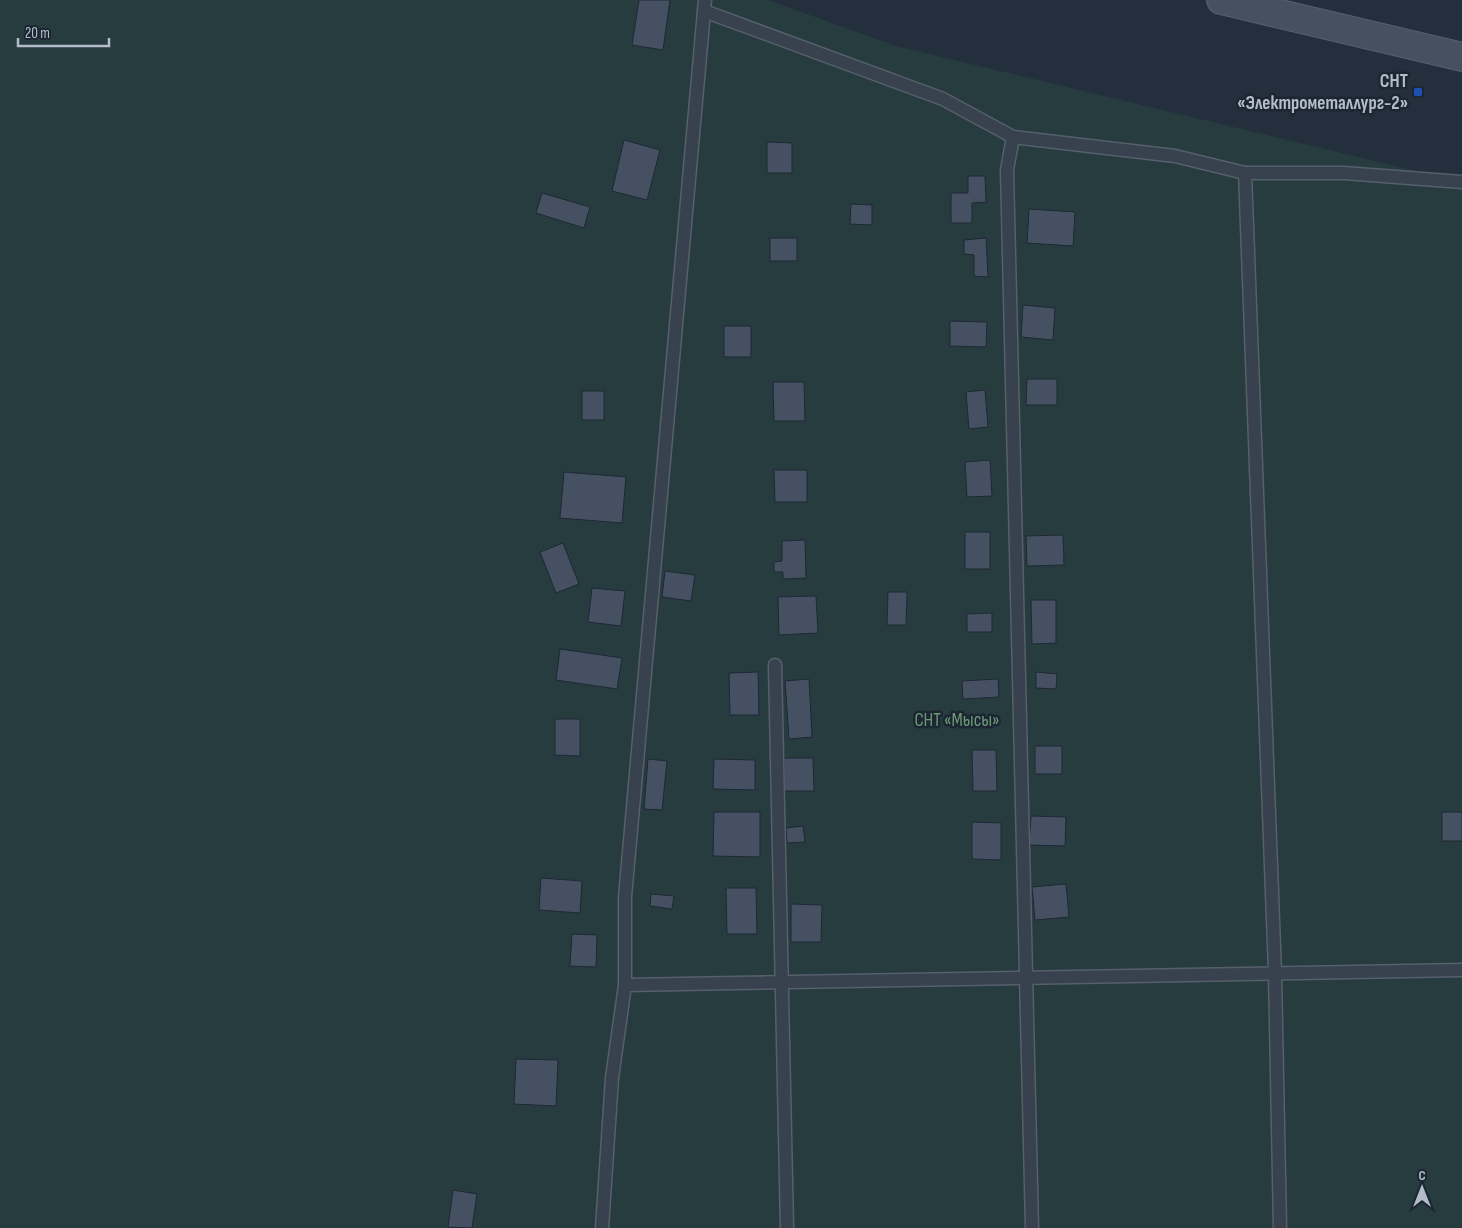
<svg xmlns="http://www.w3.org/2000/svg" width="1462" height="1228" font-family="'Sofia Sans Condensed',sans-serif">
	<style>
		.green { fill: #263c3f }
		.building { fill: #455162; stroke: #1f2835 }
		.lines { fill: none; stroke-linecap: round; stroke-linejoin: round }
		.service-casing { stroke: #565f6c; stroke-width: 15 }
		.secondary-casing { stroke: #565f6c; stroke-width: 30 }
		.service { stroke: #38414e; stroke-width: 12 }
		.secondary { stroke: #465061; stroke-width: 28 }
		.transit-dot { fill: #1a4fb4; stroke: #1d2633; stroke-width: 2 }
		.labels { text-anchor: middle; dominant-baseline: central; stroke-width: 5; stroke-linejoin: round; paint-order: stroke }
		.poi-label { font-size: 19px; font-weight: bold; fill: #b4bcc9; stroke: #1d2633; text-anchor: end }
		.park-label { font-size: 19px; fill: #6b9a76; stroke: #1d2633 }
	</style>
	<rect width="100%" height="100%" fill="#242f3e"/>
	<polygon class="green" points="0,0 768,0 896,46 1462,182 1462,1228 0,1228"/>
	<g class="building">
		<polygon points="639,0 670,0 663,50 632,45"/>
		<polygon points="624,140 660,150 647,200 612,191"/>
		<polygon points="767,142 792,143 792,173 767,173"/>
		<polygon points="968,176 985,176 986,202 972,203 972,223 951,223 951,193 968,193"/>
		<polygon points="542,193 590,207 584,228 536,213"/>
		<polygon points="851,204 872,205 872,225 850,224"/>
		<polygon points="1029,209 1075,212 1073,246 1027,243"/>
		<rect x="770" y="238" width="27" height="23"/>
		<polygon points="986,238 988,277 974,276 974,255 964,254 964,240"/>
		<polygon points="1023,305 1055,308 1053,340 1021,337"/>
		<polygon points="950,321 987,322 986,347 950,346"/>
		<rect x="724" y="326" width="27" height="31"/>
		<polygon points="1027,379 1057,379 1057,405 1026,405"/>
		<polygon points="773,382 804,382 805,421 774,421"/>
		<polygon points="985,390 988,427 969,429 966,392"/>
		<rect x="582" y="391" width="22" height="29"/>
		<polygon points="990,460 992,496 967,497 965,462"/>
		<polygon points="774,470 807,470 807,502 775,502"/>
		<polygon points="564,472 626,477 622,523 560,518"/>
		<rect x="965" y="532" width="25" height="37"/>
		<polygon points="1063,535 1064,565 1027,566 1026,536"/>
		<polygon points="805,540 806,578 783,579 783,572 774,572 774,562 782,561 782,541"/>
		<polygon points="563,543 579,584 556,593 540,552"/>
		<polygon points="665,571 695,575 691,601 662,597"/>
		<polygon points="592,588 625,591 621,626 588,622"/>
		<polygon points="888,592 907,592 906,625 887,625"/>
		<polygon points="816,596 818,633 779,635 778,597"/>
		<polygon points="1031,600 1056,600 1056,643 1032,644"/>
		<polygon points="992,613 992,632 967,632 967,614"/>
		<polygon points="560,649 622,658 617,689 556,680"/>
		<polygon points="758,672 759,715 730,715 729,673"/>
		<polygon points="1036,672 1057,674 1056,689 1036,688"/>
		<polygon points="809,679 812,737 789,739 785,681"/>
		<polygon points="998,679 999,697 963,699 962,681"/>
		<polygon points="555,719 580,719 580,756 555,755"/>
		<rect x="1035" y="746" width="27" height="28"/>
		<polygon points="972,750 996,750 997,791 973,791"/>
		<polygon points="784,758 813,758 814,791 784,791"/>
		<polygon points="648,759 667,761 662,810 644,809"/>
		<polygon points="714,759 755,760 755,790 713,789"/>
		<polygon points="714,812 760,812 760,857 713,856"/>
		<rect x="1442" y="812" width="20" height="29"/>
		<polygon points="1031,816 1066,817 1065,846 1029,845"/>
		<polygon points="972,822 1001,823 1001,860 972,859"/>
		<polygon points="803,826 805,842 787,843 786,828"/>
		<polygon points="541,878 582,881 580,913 539,910"/>
		<polygon points="1066,884 1069,917 1035,920 1032,887"/>
		<polygon points="726,888 756,888 757,934 727,934"/>
		<polygon points="651,894 674,896 672,909 650,906"/>
		<polygon points="791,904 822,905 821,942 791,942"/>
		<polygon points="572,934 597,935 596,967 570,966"/>
		<polygon points="516,1059 558,1060 556,1106 514,1104"/>
		<polygon points="453,1190 477,1194 472,1228 448,1227"/>
	</g>
	<g class="lines">
		<defs>
			<g id="service">
				<polyline points="704,11 943,99 1013,137 1175,156 1245,173 1344,173 1462,182"/>
				<polyline points="1013,137 1007,170 1032,1228"/>
				<polyline points="1245,173 1275,973 1280,1228"/>
				<polyline points="775,665 787,1228"/>
				<polyline points="625,985 1462,970"/>
				<polyline points="602,1228 612,1078 625,985 625,897 705,0"/>
			</g>
			<polyline id="secondary" points="1221,0 1462,57"/>
		</defs>
		<use href="#service" class="service-casing"/>
		<use href="#secondary" class="secondary-casing"/>
		<use href="#service" class="service"/>
		<use href="#secondary" class="secondary"/>
	</g>
	<rect class="transit-dot" x="1413" y="87" width="10" height="10" rx="2.5"/>
	<g class="labels">
		<g class="poi-label">
			<text x="1408" y="81">СНТ<tspan x="1408" dy="22">«Электрометаллург-2»</tspan></text>
		</g>
		<g class="park-label">
			<text x="957" y="720">СНТ «Мысы»</text>
		</g>
	</g>
	<g transform="translate(1422 1188)" stroke="#1d2633" stroke-width="4" paint-order="stroke">
	<path d="M0-4L9 19L0 12L-9 19Z" fill="#b4bcc9"/>
	<text y="-8" font-size="14" font-weight="bold" text-anchor="middle" fill="#b4bcc9">С</text>
	</g>
	<path d="M18 38v8h91v-8" fill="none" stroke="#b4bcc9" stroke-width="2.5"/>
	<text x="25" y="38" font-size="15" fill="#b4bcc9" stroke="#1d2633" stroke-width="4" paint-order="stroke">20 m</text>
</svg>
